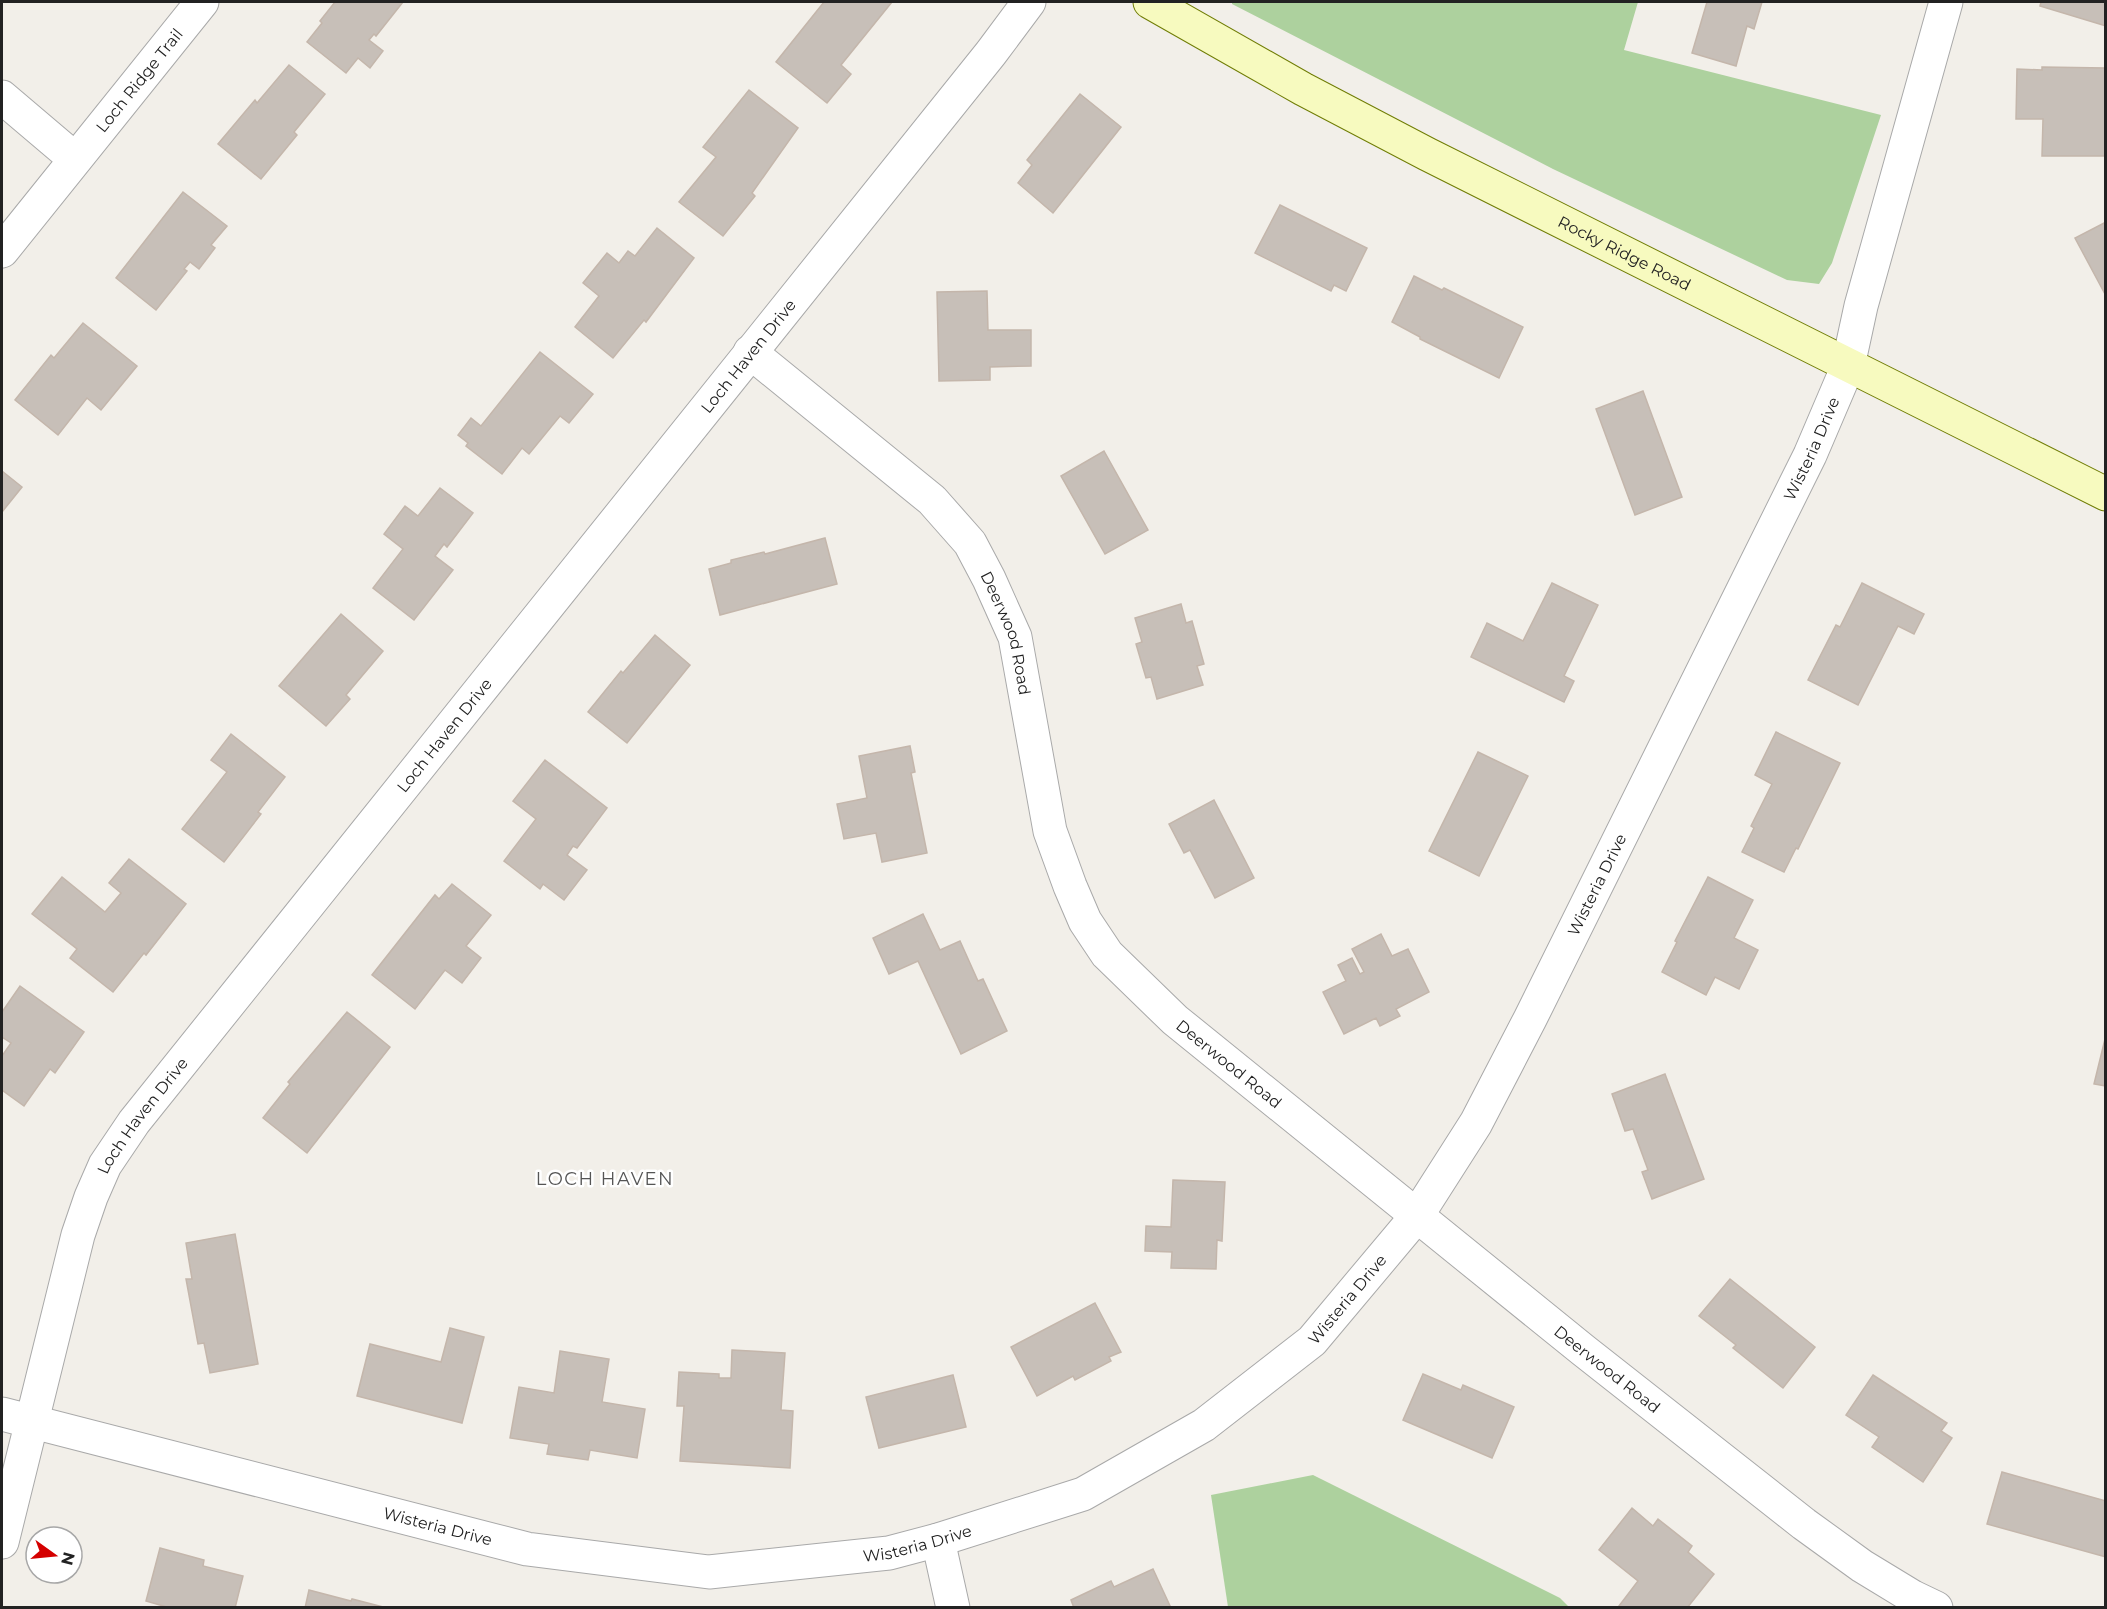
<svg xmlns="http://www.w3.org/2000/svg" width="2107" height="1609" font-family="Montserrat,sans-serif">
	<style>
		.forest { fill: #add19e }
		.building { fill: #c7bfb8; stroke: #c4b6ab; stroke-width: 1.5 }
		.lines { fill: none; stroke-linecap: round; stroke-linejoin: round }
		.street-casing { stroke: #a9a9a9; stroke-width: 35 }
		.secondary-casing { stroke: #707d05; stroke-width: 35 }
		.street { stroke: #fff; stroke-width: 33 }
		.secondary { stroke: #f7fabf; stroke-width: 33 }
		.labels { text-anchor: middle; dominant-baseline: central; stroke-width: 5; stroke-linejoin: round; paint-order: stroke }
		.street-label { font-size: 16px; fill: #222; stroke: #fff }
		.neighbourhood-label { font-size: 18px; letter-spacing: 1.5px; fill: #555; stroke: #fff }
	</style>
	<rect width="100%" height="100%" fill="#f2efe9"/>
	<g class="forest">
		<polygon points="1232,2 1638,2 1624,50 1881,115 1832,263 1819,284 1787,280 1553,169 1232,4"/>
		<polygon points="1313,1475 1560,1598 1569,1607 1228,1607 1211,1495"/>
	</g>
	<g class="building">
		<polygon points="335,2 403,2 376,36 374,34 369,40 383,51 370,68 358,58 346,73 307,42 322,23 320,21"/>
		<polygon points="824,2 892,2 841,65 851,74 827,103 776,62"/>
		<polygon points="1707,2 1762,2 1754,29 1747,26 1736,66 1692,53"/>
		<polygon points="2041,2 2106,2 2106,26 2040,6"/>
		<polygon points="289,65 325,94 294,132 297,135 261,179 218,144 255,100 257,103"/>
		<polygon points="2042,67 2106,68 2106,156 2042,156 2043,119 2016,119 2017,69 2042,70"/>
		<polygon points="749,90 798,128 752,193 755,196 723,236 679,202 716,157 703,147"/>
		<polygon points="1080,94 1121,127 1053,213 1018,183 1032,165 1027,160"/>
		<polygon points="183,192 227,226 211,245 215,248 199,269 190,262 184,269 187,271 156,310 116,278"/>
		<polygon points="1280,205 1367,248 1346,291 1334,285 1331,291 1255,253"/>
		<polygon points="2106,222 2106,296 2075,238"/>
		<polygon points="657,228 694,258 646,322 644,320 613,358 575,327 599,296 583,283 607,253 619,263 628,251 635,256"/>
		<polygon points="1414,276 1442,290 1444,288 1523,327 1499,378 1420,339 1420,337 1392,322"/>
		<polygon points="987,291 988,330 1031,330 1031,366 990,367 990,380 939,381 937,292"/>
		<polygon points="83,323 137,366 101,410 87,398 58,435 15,400 51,355 54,358"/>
		<polygon points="540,352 593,394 569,423 560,416 529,454 522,448 502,474 466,446 468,443 458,435 471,418 481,426"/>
		<polygon points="1643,391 1682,497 1635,515 1596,409"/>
		<polygon points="1104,451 1148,530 1105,554 1061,476"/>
		<polygon points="2,471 22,487 2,512"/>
		<polygon points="440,488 473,513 447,547 444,544 435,556 453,570 414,620 373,588 403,549 384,534 405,506 418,516"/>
		<polygon points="825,538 837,584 720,615 709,569 731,563 731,560 764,552 765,554"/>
		<polygon points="1552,583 1598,605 1564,676 1574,681 1564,702 1471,657 1487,623 1523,641"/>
		<polygon points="1862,583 1924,614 1914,634 1898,626 1858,705 1808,680 1836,625 1840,627"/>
		<polygon points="1181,604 1186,623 1192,621 1204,664 1197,666 1203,685 1157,699 1151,677 1146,678 1136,644 1142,642 1135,618"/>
		<polygon points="341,614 383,651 346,695 350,699 326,726 279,686"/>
		<polygon points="655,635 690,665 627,743 588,712 621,671 623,673"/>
		<polygon points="1776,732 1840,763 1798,849 1796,848 1784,872 1742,852 1754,828 1751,826 1772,784 1755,775"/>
		<polygon points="231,734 285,777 258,812 261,814 224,862 182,829 227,772 211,760"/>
		<polygon points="910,746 915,772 911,773 927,853 882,862 876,833 844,839 837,804 867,798 859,756"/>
		<polygon points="1478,752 1528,776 1479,876 1429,851"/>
		<polygon points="545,760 607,808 577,848 573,846 567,855 587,870 564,900 543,884 540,889 504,861 536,819 513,801"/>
		<polygon points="1214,800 1254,878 1215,898 1190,850 1184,853 1169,824"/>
		<polygon points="129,859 186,904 146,955 144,953 113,992 70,958 77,949 32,914 62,877 105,912 121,893 109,883"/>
		<polygon points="1708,877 1753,900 1734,938 1758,950 1739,989 1715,977 1706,995 1662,972 1677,942 1675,941"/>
		<polygon points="452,884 491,915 466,946 481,958 462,983 445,970 415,1009 372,975 435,895 439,899"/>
		<polygon points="923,914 940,950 960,941 978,981 983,979 1007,1031 961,1054 918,961 889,974 873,938"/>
		<polygon points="1381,934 1392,956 1408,949 1429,992 1396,1009 1400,1016 1380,1026 1376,1018 1344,1034 1323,992 1346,981 1338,965 1352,958 1360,974 1364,972 1352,949"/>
		<polygon points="20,986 84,1032 55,1073 50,1069 24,1106 2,1090 2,1056 11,1043 2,1037 2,1012"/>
		<polygon points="347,1012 390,1047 307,1153 263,1118 290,1084 288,1082"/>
		<polygon points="2105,1039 2106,1040 2106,1086 2094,1084"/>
		<polygon points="1665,1074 1704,1179 1652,1199 1642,1172 1648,1170 1633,1129 1625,1131 1612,1094"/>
		<polygon points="1173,1180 1225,1182 1222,1241 1217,1240 1216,1269 1171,1268 1172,1252 1145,1251 1146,1226 1171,1227"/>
		<polygon points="235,1234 258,1364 210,1373 204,1343 198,1344 186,1279 192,1279 186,1243"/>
		<polygon points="1730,1279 1815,1347 1783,1388 1733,1348 1736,1345 1699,1316"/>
		<polygon points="1095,1303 1121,1352 1109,1357 1111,1361 1075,1380 1073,1376 1037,1396 1011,1347"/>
		<polygon points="450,1328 484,1337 462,1423 357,1396 370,1344 441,1362"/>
		<polygon points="732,1350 785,1353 781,1410 793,1411 790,1468 680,1461 684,1406 677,1406 679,1372 719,1374 719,1378 731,1378"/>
		<polygon points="560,1351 609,1359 602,1402 645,1409 637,1458 590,1450 588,1460 547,1454 549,1444 510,1438 519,1387 554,1393"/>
		<polygon points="1423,1374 1461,1390 1463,1385 1514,1407 1492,1458 1403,1420"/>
		<polygon points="953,1375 966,1427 879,1448 866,1397"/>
		<polygon points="1873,1375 1947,1423 1941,1431 1952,1438 1923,1482 1872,1447 1879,1437 1846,1415"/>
		<polygon points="2002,1472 2106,1501 2106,1557 1987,1524"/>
		<polygon points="1632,1508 1653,1526 1658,1519 1692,1546 1688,1552 1714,1574 1687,1608 1621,1608 1619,1606 1638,1581 1599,1550"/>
		<polygon points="160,1548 204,1560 203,1566 243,1576 235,1608 170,1608 146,1601"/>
		<polygon points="1153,1569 1171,1608 1074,1608 1071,1600 1111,1581 1114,1587"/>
		<polygon points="309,1590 351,1601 352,1599 387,1608 305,1608"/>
	</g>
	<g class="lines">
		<defs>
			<g id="street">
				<polyline points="2,97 75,159"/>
				<path id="s1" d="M2 251 202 2"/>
				<path id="s2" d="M750 352 932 500 970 543 989 579 1015 637 1050 831 1070 886 1085 921 1107 954 1175 1020 1583 1350 1804 1524 1862 1566 1913 1597 1936 1608"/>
				<path id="s3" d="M2 1414 527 1549 709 1572 889 1553 938 1540 1083 1494 1204 1425 1312 1341 1416 1217 1476 1123 1530 1019 1810 455 1848 366 1861 306 1946 2"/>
				<polyline points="938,1540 953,1608"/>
				<path id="s4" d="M2 1542 78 1235 91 1197 105 1165 134 1122 991 53 1029 2"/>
			</g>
			<g id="secondary">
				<path id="s5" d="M1150 2 1303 89 1427 154 2106 494"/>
			</g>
		</defs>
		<use href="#street" class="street-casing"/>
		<use href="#secondary" class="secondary-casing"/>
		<use href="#street" class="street"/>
		<use href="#secondary" class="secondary"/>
	</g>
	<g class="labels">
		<g class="street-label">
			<text stroke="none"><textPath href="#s1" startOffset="219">Loch Ridge Trail</textPath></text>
			<text stroke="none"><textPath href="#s5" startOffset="537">Rocky Ridge Road</textPath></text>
			<text stroke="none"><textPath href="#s4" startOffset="1425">Loch Haven Drive</textPath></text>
			<text stroke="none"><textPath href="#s3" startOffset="2412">Wisteria Drive</textPath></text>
			<text stroke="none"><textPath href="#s2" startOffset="390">Deerwood Road</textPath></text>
			<text stroke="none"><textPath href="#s4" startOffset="939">Loch Haven Drive</textPath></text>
			<text stroke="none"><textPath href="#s3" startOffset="1926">Wisteria Drive</textPath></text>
			<text stroke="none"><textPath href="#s2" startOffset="894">Deerwood Road</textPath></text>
			<text stroke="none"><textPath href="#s4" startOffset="453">Loch Haven Drive</textPath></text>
			<text stroke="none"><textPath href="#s3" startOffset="1440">Wisteria Drive</textPath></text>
			<text stroke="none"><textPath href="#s2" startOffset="1380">Deerwood Road</textPath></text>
			<text stroke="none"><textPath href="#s3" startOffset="450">Wisteria Drive</textPath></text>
			<text stroke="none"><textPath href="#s3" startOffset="936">Wisteria Drive</textPath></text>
		</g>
		<g class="neighbourhood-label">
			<text x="605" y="1179">LOCH HAVEN</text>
		</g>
	</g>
	<rect width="2107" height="1609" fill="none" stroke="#222222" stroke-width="6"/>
	<g transform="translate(54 1555) rotate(105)"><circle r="28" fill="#ffffff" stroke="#a7a7a7" stroke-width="1.5"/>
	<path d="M0-4.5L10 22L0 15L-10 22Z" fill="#d40000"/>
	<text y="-9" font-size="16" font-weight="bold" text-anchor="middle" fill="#222222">N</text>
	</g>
</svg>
